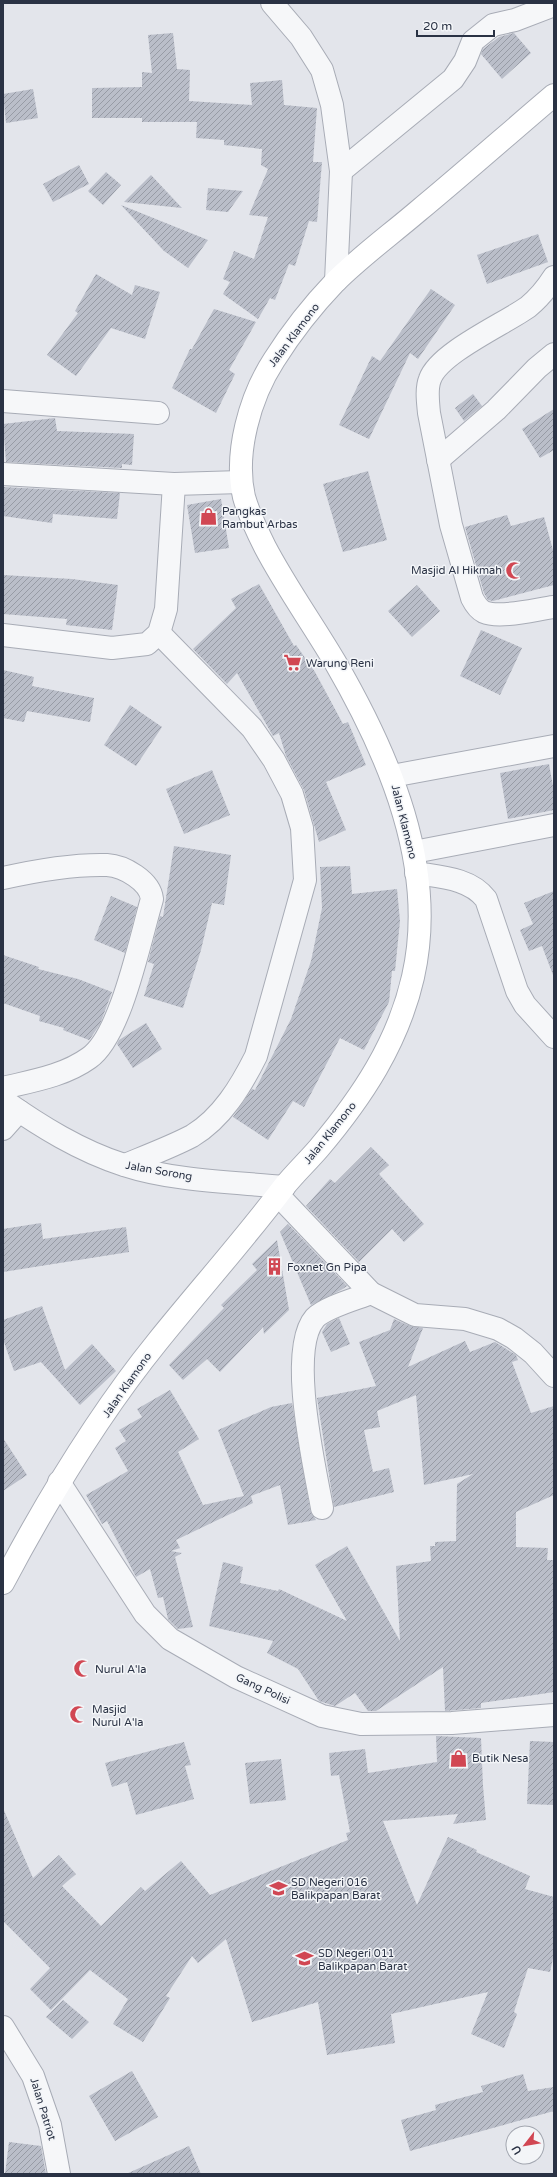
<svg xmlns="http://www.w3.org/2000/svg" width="557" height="2177" font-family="'Varela Round',sans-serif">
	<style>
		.building { fill: url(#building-hatch) }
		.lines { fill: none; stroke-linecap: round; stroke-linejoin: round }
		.street-casing { stroke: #a8acb6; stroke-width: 24 }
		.secondary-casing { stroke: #a8acb6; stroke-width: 24 }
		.street { stroke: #f6f7f9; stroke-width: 22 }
		.secondary { stroke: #fff; stroke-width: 22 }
		.labels { text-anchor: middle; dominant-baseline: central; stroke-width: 3; stroke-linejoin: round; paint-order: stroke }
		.street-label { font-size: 11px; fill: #2a3244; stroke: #f3f5f8 }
		.poi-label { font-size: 11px; fill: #2a3244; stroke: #f3f5f8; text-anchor: start }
	</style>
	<defs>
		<pattern id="building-hatch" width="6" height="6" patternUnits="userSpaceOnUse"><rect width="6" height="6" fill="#babec9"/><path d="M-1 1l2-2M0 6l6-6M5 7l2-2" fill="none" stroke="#979ba5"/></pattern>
	</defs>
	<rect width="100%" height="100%" fill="#e3e5eb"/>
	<g class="building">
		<polygon points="173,33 177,69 190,70 189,101 252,105 250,83 282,80 284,105 317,108 313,162 322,162 317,222 309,221 295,266 289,264 275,300 270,298 258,319 223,294 230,282 223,279 234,251 254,259 268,217 249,215 268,169 261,165 262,149 224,145 224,140 196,138 197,122 142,122 142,118 92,118 92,88 142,87 142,72 152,73 148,35"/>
		<polygon points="514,33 531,53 502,79 481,54 483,49 499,37"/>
		<polygon points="33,89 38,118 6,123 3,94"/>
		<polygon points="79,165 89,184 53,202 43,184"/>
		<polygon points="106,172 121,185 103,205 88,191"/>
		<polygon points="151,175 182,208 124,202"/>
		<polygon points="208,188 243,191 228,212 206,210"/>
		<polygon points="121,205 208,240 188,268 164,251"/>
		<polygon points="538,234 548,262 487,284 477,255"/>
		<polygon points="96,274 132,295 135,285 160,292 145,339 111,328 76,376 47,355 78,313 75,311"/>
		<polygon points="431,289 455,305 418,359 410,353 369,439 339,425 372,356 380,361"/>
		<polygon points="214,309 256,322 229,370 235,374 216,413 172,388 190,349 192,349"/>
		<polygon points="473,394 482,406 464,421 455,408"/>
		<polygon points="554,409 554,450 540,458 522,429"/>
		<polygon points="55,418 57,431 134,434 132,465 122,464 122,468 6,462 3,424"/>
		<polygon points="368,471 387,540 343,552 323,484"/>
		<polygon points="3,487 120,493 117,519 53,514 52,523 3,516"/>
		<polygon points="221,499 229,548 195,553 187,505"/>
		<polygon points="507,515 511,526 544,517 554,554 554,585 493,601 488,600 484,593 465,527"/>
		<polygon points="3,575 72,579 118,585 112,630 66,625 67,619 3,614"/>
		<polygon points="259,584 294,646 296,645 315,672 343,724 348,722 366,765 326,782 346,830 319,842 304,790 286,756 279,733 273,736 237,673 227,684 193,649 236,608 231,599"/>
		<polygon points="417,585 440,611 412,637 388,611"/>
		<polygon points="481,630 522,648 500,695 460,676"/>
		<polygon points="3,670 34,677 32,686 94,698 90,722 27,711 24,722 3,718"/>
		<polygon points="130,705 162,727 136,766 104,745"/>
		<polygon points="549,764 554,792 554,810 508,819 500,773"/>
		<polygon points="212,770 230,815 184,834 166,789"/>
		<polygon points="174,846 231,855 224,905 212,903 201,950 183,1008 144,996 154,964 148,962 160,916 163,917"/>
		<polygon points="350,866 352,894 397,889 400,921 395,971 392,971 389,1002 364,1050 340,1038 304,1107 293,1101 268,1140 233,1117 252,1089 255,1090 291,1019 311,961 322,908 320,867"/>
		<polygon points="554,891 554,975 553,975 542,946 529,951 520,930 533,924 524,903"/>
		<polygon points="111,896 137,907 125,953 94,940"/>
		<polygon points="3,955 39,967 38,969 78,979 112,992 100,1024 90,1039 89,1040 63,1030 64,1028 39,1021 40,1016 3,1003"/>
		<polygon points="146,1023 162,1049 133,1068 117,1044 119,1040"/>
		<polygon points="371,1147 389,1165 379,1174 424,1224 404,1242 392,1229 359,1262 306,1206 330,1179 335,1183"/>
		<polygon points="41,1223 43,1239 126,1227 129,1252 3,1272 3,1229"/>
		<polygon points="288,1224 347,1286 341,1290 311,1305 280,1232"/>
		<polygon points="277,1240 289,1310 264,1334 263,1327 220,1372 207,1359 183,1380 169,1365 224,1308 221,1305 257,1270 252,1264"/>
		<polygon points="42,1306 65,1370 92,1344 116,1371 80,1405 41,1362 14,1371 3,1339 3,1320"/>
		<polygon points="339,1318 350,1344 331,1352 322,1332 327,1324"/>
		<polygon points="394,1319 410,1326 423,1328 408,1367 465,1341 470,1352 495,1342 516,1355 518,1360 512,1362 531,1413 554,1406 554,1495 516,1512 516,1547 548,1548 547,1560 554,1560 554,1692 481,1703 481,1708 445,1711 443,1667 376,1711 368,1711 355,1693 335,1706 319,1701 298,1669 267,1653 273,1641 209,1626 223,1562 243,1567 240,1583 278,1591 279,1589 347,1621 315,1565 347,1546 400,1641 396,1566 431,1561 430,1546 435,1546 435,1542 456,1541 457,1484 473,1474 424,1485 416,1395 377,1411 380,1427 364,1430 373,1472 389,1468 394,1492 334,1507 317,1398 376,1386 359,1342 390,1330"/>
		<polygon points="170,1390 199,1439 178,1452 203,1505 244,1496 218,1430 271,1407 292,1403 310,1510 316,1520 288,1525 280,1485 251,1496 253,1503 176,1540 180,1548 171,1551 182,1553 175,1557 193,1627 178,1629 168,1619 163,1597 158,1598 150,1569 136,1577 107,1521 102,1524 86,1495 128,1471 115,1448 126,1441 119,1430 142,1417 137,1409"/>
		<polygon points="3,1438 27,1475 3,1491"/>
		<polygon points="436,1736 481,1738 483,1786 486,1820 453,1824 458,1814 383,1821 417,1905 448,1837 477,1850 476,1852 530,1876 525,1889 554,1897 554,1954 550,1972 528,1968 514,2012 517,2014 504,2048 471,2034 488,1992 391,2014 395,2043 327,2055 318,2002 252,2022 226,1939 198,1963 192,1956 166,1996 170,1998 143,2042 113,2024 128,1999 90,1970 51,2010 30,1989 50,1968 3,1921 3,1808 33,1878 59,1855 76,1874 62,1886 101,1926 141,1887 145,1891 181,1861 210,1895 348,1840 346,1833 350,1832 339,1775 331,1776 329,1753 365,1749 368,1773 437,1762"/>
		<polygon points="530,1741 554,1742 554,1805 527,1804"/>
		<polygon points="184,1742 191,1765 185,1766 194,1799 136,1815 127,1782 112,1787 105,1763"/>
		<polygon points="281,1759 286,1800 250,1804 245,1763"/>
		<polygon points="63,2000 89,2022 72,2039 46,2017"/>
		<polygon points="132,2071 158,2117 115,2141 89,2096"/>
		<polygon points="523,2074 528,2091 554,2087 554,2111 410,2151 401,2120 436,2110 435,2105 483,2092 481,2086"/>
		<polygon points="9,2142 41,2146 46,2174 5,2174"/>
		<polygon points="189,2146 201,2174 126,2174"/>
	</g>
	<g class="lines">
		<defs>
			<g id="street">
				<polyline points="272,3 301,37 322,70 332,105 341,171 336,281"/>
				<polyline points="341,171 453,79 465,61 473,41 493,25 515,20 554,5"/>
				<path d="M554 277C547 288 539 298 528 307 504 324 439 353 430 379 426 389 428 402 429 413L451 525 472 598C475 604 478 609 484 612 500 619 537 609 554 607"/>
				<polyline points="3,401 158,413"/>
				<polyline points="438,460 496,410 537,368 554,354"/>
				<polyline points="3,474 174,484"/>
				<polyline points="3,635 112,648 147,644 159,633 166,609 174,484 241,482"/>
				<polyline points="392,776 554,746"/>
				<polyline points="414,852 554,825"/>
				<path d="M416 873C440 877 470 878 486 899L517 991 525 1005 554 1037"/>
				<path d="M3 878C34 871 75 864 107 865 124 866 150 881 152 899 140 939 121 1036 89 1058 64 1076 32 1081 3 1088"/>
				<path d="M3 1100C40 1126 80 1151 124 1165 173 1181 232 1182 284 1187"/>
				<polyline points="3,1129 19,1111"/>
				<path d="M125 1165C147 1156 171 1147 192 1136 222 1118 241 1086 256 1056L305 880 302 828 292 794 274 760 252 728 159 633"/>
				<polyline points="278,1195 371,1293 415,1315 465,1319 498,1329 514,1338 533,1353 554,1376"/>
				<polyline points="59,1482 145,1614 170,1639 236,1677 322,1716 361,1724 452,1723 554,1715"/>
				<path d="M322 1508C315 1468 287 1350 315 1318 326 1307 356 1299 371 1293"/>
				<polyline points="3,2027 33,2076 50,2125 59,2174"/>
			</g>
			<path id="secondary" d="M3 1583C47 1500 98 1415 158 1341 199 1290 243 1241 283 1188 294 1174 307 1162 319 1148 362 1097 398 1043 413 977 438 868 389 755 335 662 312 623 286 587 265 547 257 531 249 515 244 497 234 453 250 397 274 360 291 333 313 305 335 282 360 257 390 235 417 212 463 174 508 134 554 95"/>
		</defs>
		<use href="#street" class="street-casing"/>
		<use href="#secondary" class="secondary-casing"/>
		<use href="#street" class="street"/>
		<use href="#secondary" class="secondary"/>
	</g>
	<defs>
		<symbol id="shop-bare" viewBox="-9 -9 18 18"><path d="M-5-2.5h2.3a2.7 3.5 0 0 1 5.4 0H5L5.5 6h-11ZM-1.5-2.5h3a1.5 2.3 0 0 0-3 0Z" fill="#d14753" stroke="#f3f5f8" stroke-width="2.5" paint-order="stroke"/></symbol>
		<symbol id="mosque-bare" viewBox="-9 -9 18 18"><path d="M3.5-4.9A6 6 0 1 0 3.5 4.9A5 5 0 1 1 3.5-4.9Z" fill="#d14753" stroke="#f3f5f8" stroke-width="2.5" paint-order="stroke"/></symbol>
		<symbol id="supermarket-bare" viewBox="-9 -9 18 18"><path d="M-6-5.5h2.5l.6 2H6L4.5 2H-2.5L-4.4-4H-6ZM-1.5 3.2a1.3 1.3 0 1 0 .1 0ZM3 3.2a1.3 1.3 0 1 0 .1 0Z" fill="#d14753" stroke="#f3f5f8" stroke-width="2.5" paint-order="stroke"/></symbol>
		<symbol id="building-bare" viewBox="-9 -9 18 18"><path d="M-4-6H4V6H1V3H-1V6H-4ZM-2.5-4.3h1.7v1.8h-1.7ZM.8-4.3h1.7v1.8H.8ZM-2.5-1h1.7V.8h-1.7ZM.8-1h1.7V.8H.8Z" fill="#d14753" stroke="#f3f5f8" stroke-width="2.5" paint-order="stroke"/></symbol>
		<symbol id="school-bare" viewBox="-9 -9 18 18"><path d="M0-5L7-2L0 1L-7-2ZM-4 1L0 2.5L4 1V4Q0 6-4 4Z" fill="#d14753" stroke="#f3f5f8" stroke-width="2.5" paint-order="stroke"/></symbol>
	</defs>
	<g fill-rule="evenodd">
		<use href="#shop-bare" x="196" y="504" width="25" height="25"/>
		<use href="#mosque-bare" x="502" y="558" width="25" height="25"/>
		<use href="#supermarket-bare" x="280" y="650" width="25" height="25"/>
		<use href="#building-bare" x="262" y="1254" width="25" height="25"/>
		<use href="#mosque-bare" x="70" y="1656" width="25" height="25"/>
		<use href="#mosque-bare" x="66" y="1702" width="25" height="25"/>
		<use href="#shop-bare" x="446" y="1746" width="25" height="25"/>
		<use href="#school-bare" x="266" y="1876" width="25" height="25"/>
		<use href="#school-bare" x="292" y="1946" width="25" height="25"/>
	</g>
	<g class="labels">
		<g class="street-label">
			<text transform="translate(294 335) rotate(-53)">Jalan Klamono</text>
			<text transform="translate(404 822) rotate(76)">Jalan Klamono</text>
			<text transform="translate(330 1133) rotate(-51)">Jalan Klamono</text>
			<text transform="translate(159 1171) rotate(10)">Jalan Sorong</text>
			<text transform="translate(127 1385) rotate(-55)">Jalan Klamono</text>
			<text transform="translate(263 1689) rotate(25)">Gang Polisi</text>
			<text transform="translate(43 2109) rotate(73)">Jalan Patriot</text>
		</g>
		<g class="poi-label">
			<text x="222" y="511">Pangkas<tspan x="222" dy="13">Rambut Arbas</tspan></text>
			<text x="502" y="570" text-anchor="end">Masjid Al Hikmah</text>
			<text x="306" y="663">Warung Reni</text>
			<text x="287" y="1267">Foxnet Gn Pipa</text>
			<text x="95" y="1669">Nurul A'la</text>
			<text x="92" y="1709">Masjid<tspan x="92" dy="13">Nurul A'la</tspan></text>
			<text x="472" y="1758">Butik Nesa</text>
			<text x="291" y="1882">SD Negeri 016<tspan x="291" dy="13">Balikpapan Barat</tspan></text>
			<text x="318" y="1953">SD Negeri 011<tspan x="318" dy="13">Balikpapan Barat</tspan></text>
		</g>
	</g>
	<rect width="557" height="2177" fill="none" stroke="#2a3244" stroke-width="8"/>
	<g transform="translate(525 2145) rotate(239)"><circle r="19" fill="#f3f5f8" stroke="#a3a7b0"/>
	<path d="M0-3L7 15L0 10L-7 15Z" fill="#d14753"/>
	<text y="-6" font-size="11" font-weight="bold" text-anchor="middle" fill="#2a3244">U</text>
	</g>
	<path d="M417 30v6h77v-6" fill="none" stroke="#2a3244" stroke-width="2"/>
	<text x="423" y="30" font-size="12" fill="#2a3244" stroke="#f3f5f8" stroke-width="3" paint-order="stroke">20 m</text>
</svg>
